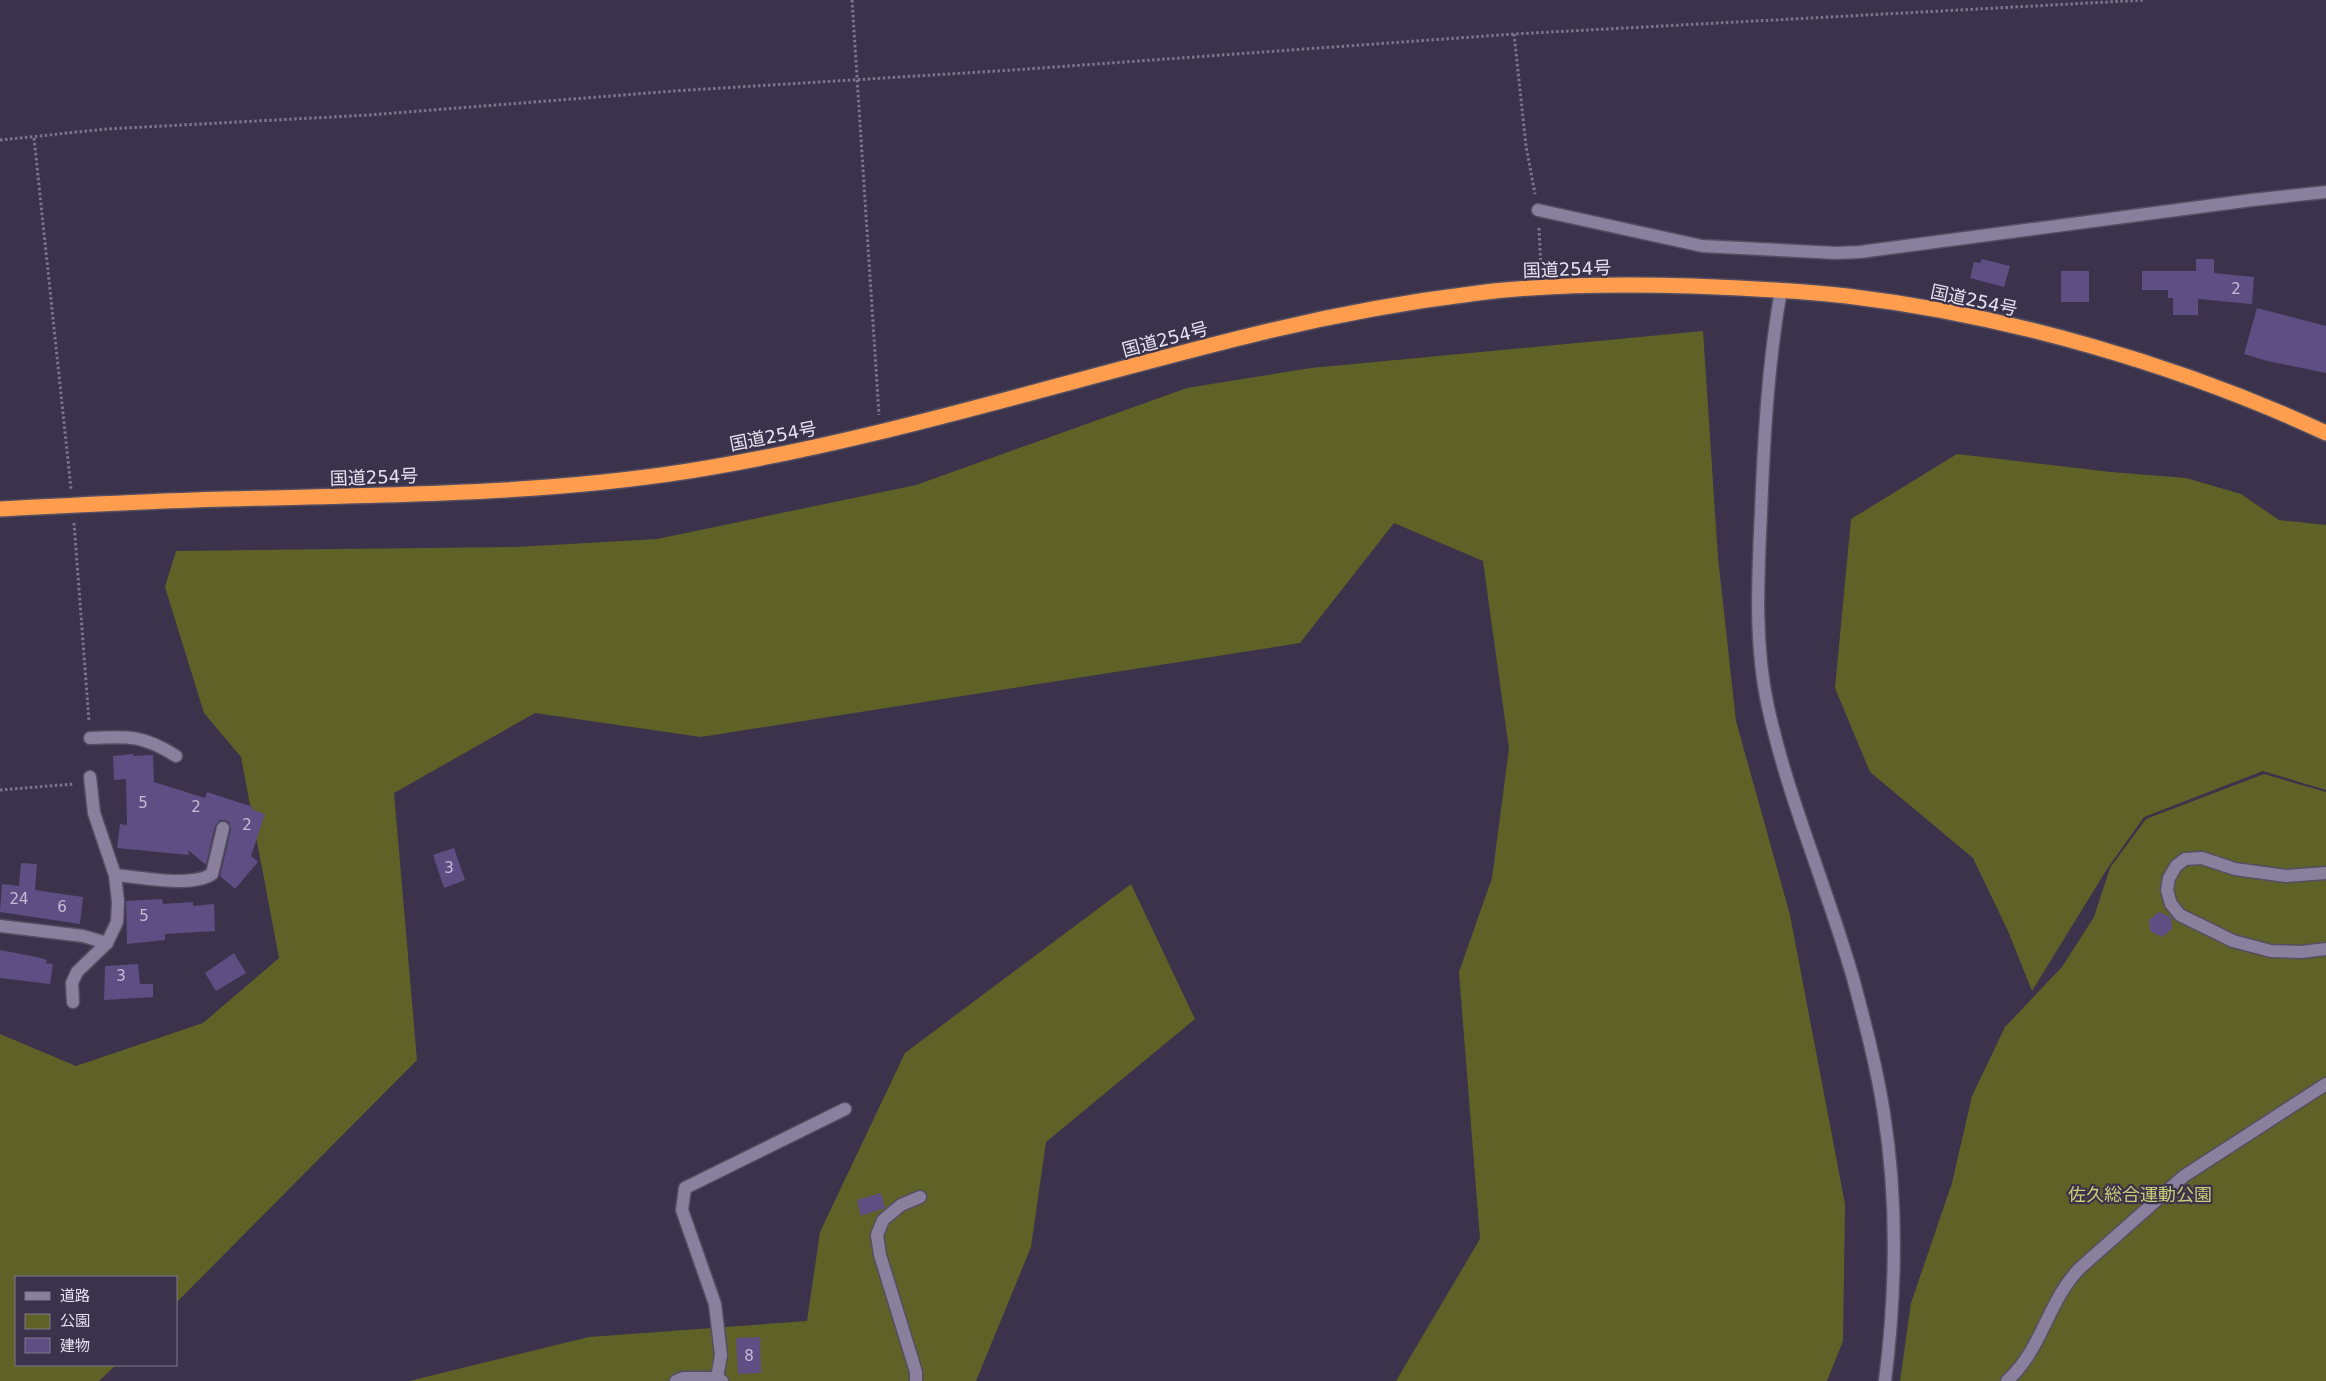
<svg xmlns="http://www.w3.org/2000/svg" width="2326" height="1381" font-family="'DejaVu Sans','Noto Sans JP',sans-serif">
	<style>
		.green { fill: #5e6227 }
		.building { fill: #5f4e83 }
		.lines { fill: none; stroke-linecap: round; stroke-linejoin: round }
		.minor-casing { stroke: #544e62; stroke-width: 15 }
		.highway-casing { stroke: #544e62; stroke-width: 18 }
		.path { stroke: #7c768b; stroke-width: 3; stroke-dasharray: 2.5 2.5; stroke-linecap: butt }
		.minor { stroke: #88809c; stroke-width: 12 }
		.highway { stroke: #ff9d4e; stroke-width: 15 }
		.labels { text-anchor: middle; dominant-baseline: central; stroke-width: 4.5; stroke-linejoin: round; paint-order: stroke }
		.number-label { font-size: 15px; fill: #c4bdd6 }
		.street-label { font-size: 18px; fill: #e6e2f2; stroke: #3a334b }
		.park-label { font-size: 18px; fill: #c8cf74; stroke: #3a334b }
	</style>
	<rect width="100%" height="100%" fill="#3a334b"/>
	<g class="green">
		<polygon points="1703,331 1718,558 1736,721 1790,915 1845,1204 1843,1341 1827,1381 1396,1381 1480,1239 1459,972 1492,878 1509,749 1483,561 1394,523 1300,643 701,737 535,713 394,793 417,1060 176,1303 176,1277 16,1277 16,1365 116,1365 99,1381 0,1381 0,1034 76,1066 203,1023 279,958 241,757 204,713 165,587 176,551 517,547 657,539 916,485 1187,388 1311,368"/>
		<polygon points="1957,454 2111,472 2186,478 2241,494 2279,520 2326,525 2326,790 2263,771 2144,817 2107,869 2032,991 2008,931 1973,858 1870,772 1835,688 1851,519"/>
		<polygon points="2264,774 2326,792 2326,1381 1900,1381 1911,1303 1952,1183 1972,1096 2005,1027 2062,967 2094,917 2110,868 2146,819"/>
		<polygon points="1131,884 1195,1019 1046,1142 1031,1247 976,1381 409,1381 589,1337 807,1321 820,1232 905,1053"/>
	</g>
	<g class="building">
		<polygon points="1982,259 2010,266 2004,287 1970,278 1974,262 1980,263"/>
		<polygon points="2196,259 2214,259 2214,273 2254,277 2252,304 2198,299 2198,315 2173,315 2173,298 2168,298 2168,290 2142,290 2142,271 2196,271"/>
		<rect x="2061" y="271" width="28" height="31"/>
		<polygon points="2257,308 2326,326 2326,373 2267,361 2244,354"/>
		<polygon points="133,754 133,756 153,755 154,782 205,798 207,792 253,807 253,810 265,814 251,856 258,862 235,889 220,876 231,829 229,822 225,820 220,820 215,826 206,865 188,850 189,855 117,848 120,824 127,825 126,779 114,780 113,756"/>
		<polygon points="454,848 465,880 444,888 433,855"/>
		<polygon points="21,863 37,864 35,890 83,897 80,924 0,912 2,884 19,886"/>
		<polygon points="162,899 163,904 193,902 193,906 214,904 215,931 165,934 165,940 127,944 126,901"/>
		<polygon points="2159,912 2171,917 2172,929 2162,937 2150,931 2149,920"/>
		<polygon points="0,950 37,957 47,960 46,963 53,964 50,984 0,978"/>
		<polygon points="234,953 246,973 216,991 205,973"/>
		<polygon points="138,964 140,984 153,984 153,997 104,1000 105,966"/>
		<polygon points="881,1193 885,1208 861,1216 857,1200"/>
		<polygon points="760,1337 761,1373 738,1374 736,1338"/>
	</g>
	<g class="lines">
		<defs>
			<g id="minor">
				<polyline points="1538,210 1702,246 1836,253 1860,252 2252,200 2326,192"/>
				<path d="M1781 290C1768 364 1764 437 1761 512 1758 576 1754 643 1768 707 1788 799 1827 887 1853 978 1865 1023 1877 1068 1884 1114 1898 1202 1896 1293 1885 1381"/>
				<path d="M90 738C128 736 143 735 176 756"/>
				<polyline points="2326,873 2286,876 2235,869 2202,858 2185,859 2176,866 2169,878 2167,890 2171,904 2180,915 2233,941 2271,951 2301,952 2326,949"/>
				<path d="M115 875C140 877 191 888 212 874L223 828"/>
				<polyline points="0,926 83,936 107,943"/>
				<polyline points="73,1002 72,983 77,972 107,943 117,922 118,902 115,875 94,813 90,777"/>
				<polyline points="676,1381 683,1378 717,1378"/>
				<polyline points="722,1381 717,1378 721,1355 715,1304 682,1210 685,1188 845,1109"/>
				<polyline points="916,1381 916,1372 880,1255 877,1235 883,1220 901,1205 920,1197"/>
				<path d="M2007 1381C2043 1348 2047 1302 2080 1268L2184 1176 2326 1084"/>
			</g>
			<path id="highway" d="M0 509C75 505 151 501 226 499 381 495 536 495 689 471 882 440 1067 380 1256 334 1329 316 1404 302 1478 293 1549 284 1622 284 1692 286 1744 288 1796 290 1847 296 2007 315 2180 365 2326 433"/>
		</defs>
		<use href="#minor" class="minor-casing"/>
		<use href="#highway" class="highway-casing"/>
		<g class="path">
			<polyline points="852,0 879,415"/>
			<polyline points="1514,34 1526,146 1535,194"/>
			<polyline points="34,138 71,489"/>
			<polyline points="0,140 107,129 369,115 674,91 1013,70 1514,34 2145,0"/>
			<polyline points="1539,228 1541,269"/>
			<polyline points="74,523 89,721"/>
			<polyline points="0,790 74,784"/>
		</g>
		<use href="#minor" class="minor"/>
		<use href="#highway" class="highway"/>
	</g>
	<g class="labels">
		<g class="number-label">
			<text x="2236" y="289">2</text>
			<text x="143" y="803">5</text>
			<text x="196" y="807">2</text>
			<text x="247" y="825">2</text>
			<text x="449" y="868">3</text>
			<text x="19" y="899">24</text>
			<text x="62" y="907">6</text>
			<text x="144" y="916">5</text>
			<text x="121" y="976">3</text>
			<text x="749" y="1356">8</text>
		</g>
		<g class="street-label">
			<text transform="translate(1567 269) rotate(-2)">国道254号</text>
			<text transform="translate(1974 300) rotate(12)">国道254号</text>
			<text transform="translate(1165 339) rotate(-15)">国道254号</text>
			<text transform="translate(773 436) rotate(-11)">国道254号</text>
			<text transform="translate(374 477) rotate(-2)">国道254号</text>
		</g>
		<g class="park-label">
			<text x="2140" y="1194">佐久総合運動公園</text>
		</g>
	</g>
	<rect x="15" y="1276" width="162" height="90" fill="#3a334b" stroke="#7f798e"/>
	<rect x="25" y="1292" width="25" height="8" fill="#88809c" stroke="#7f798e"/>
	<text x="60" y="1301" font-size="15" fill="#e6e2f2">道路</text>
	<rect x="25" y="1314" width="25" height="15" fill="#5e6227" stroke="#7f798e"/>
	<text x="60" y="1326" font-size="15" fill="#e6e2f2">公園</text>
	<rect x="25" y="1338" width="25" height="15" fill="#5f4e83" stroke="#7f798e"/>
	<text x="60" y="1351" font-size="15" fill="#e6e2f2">建物</text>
</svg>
